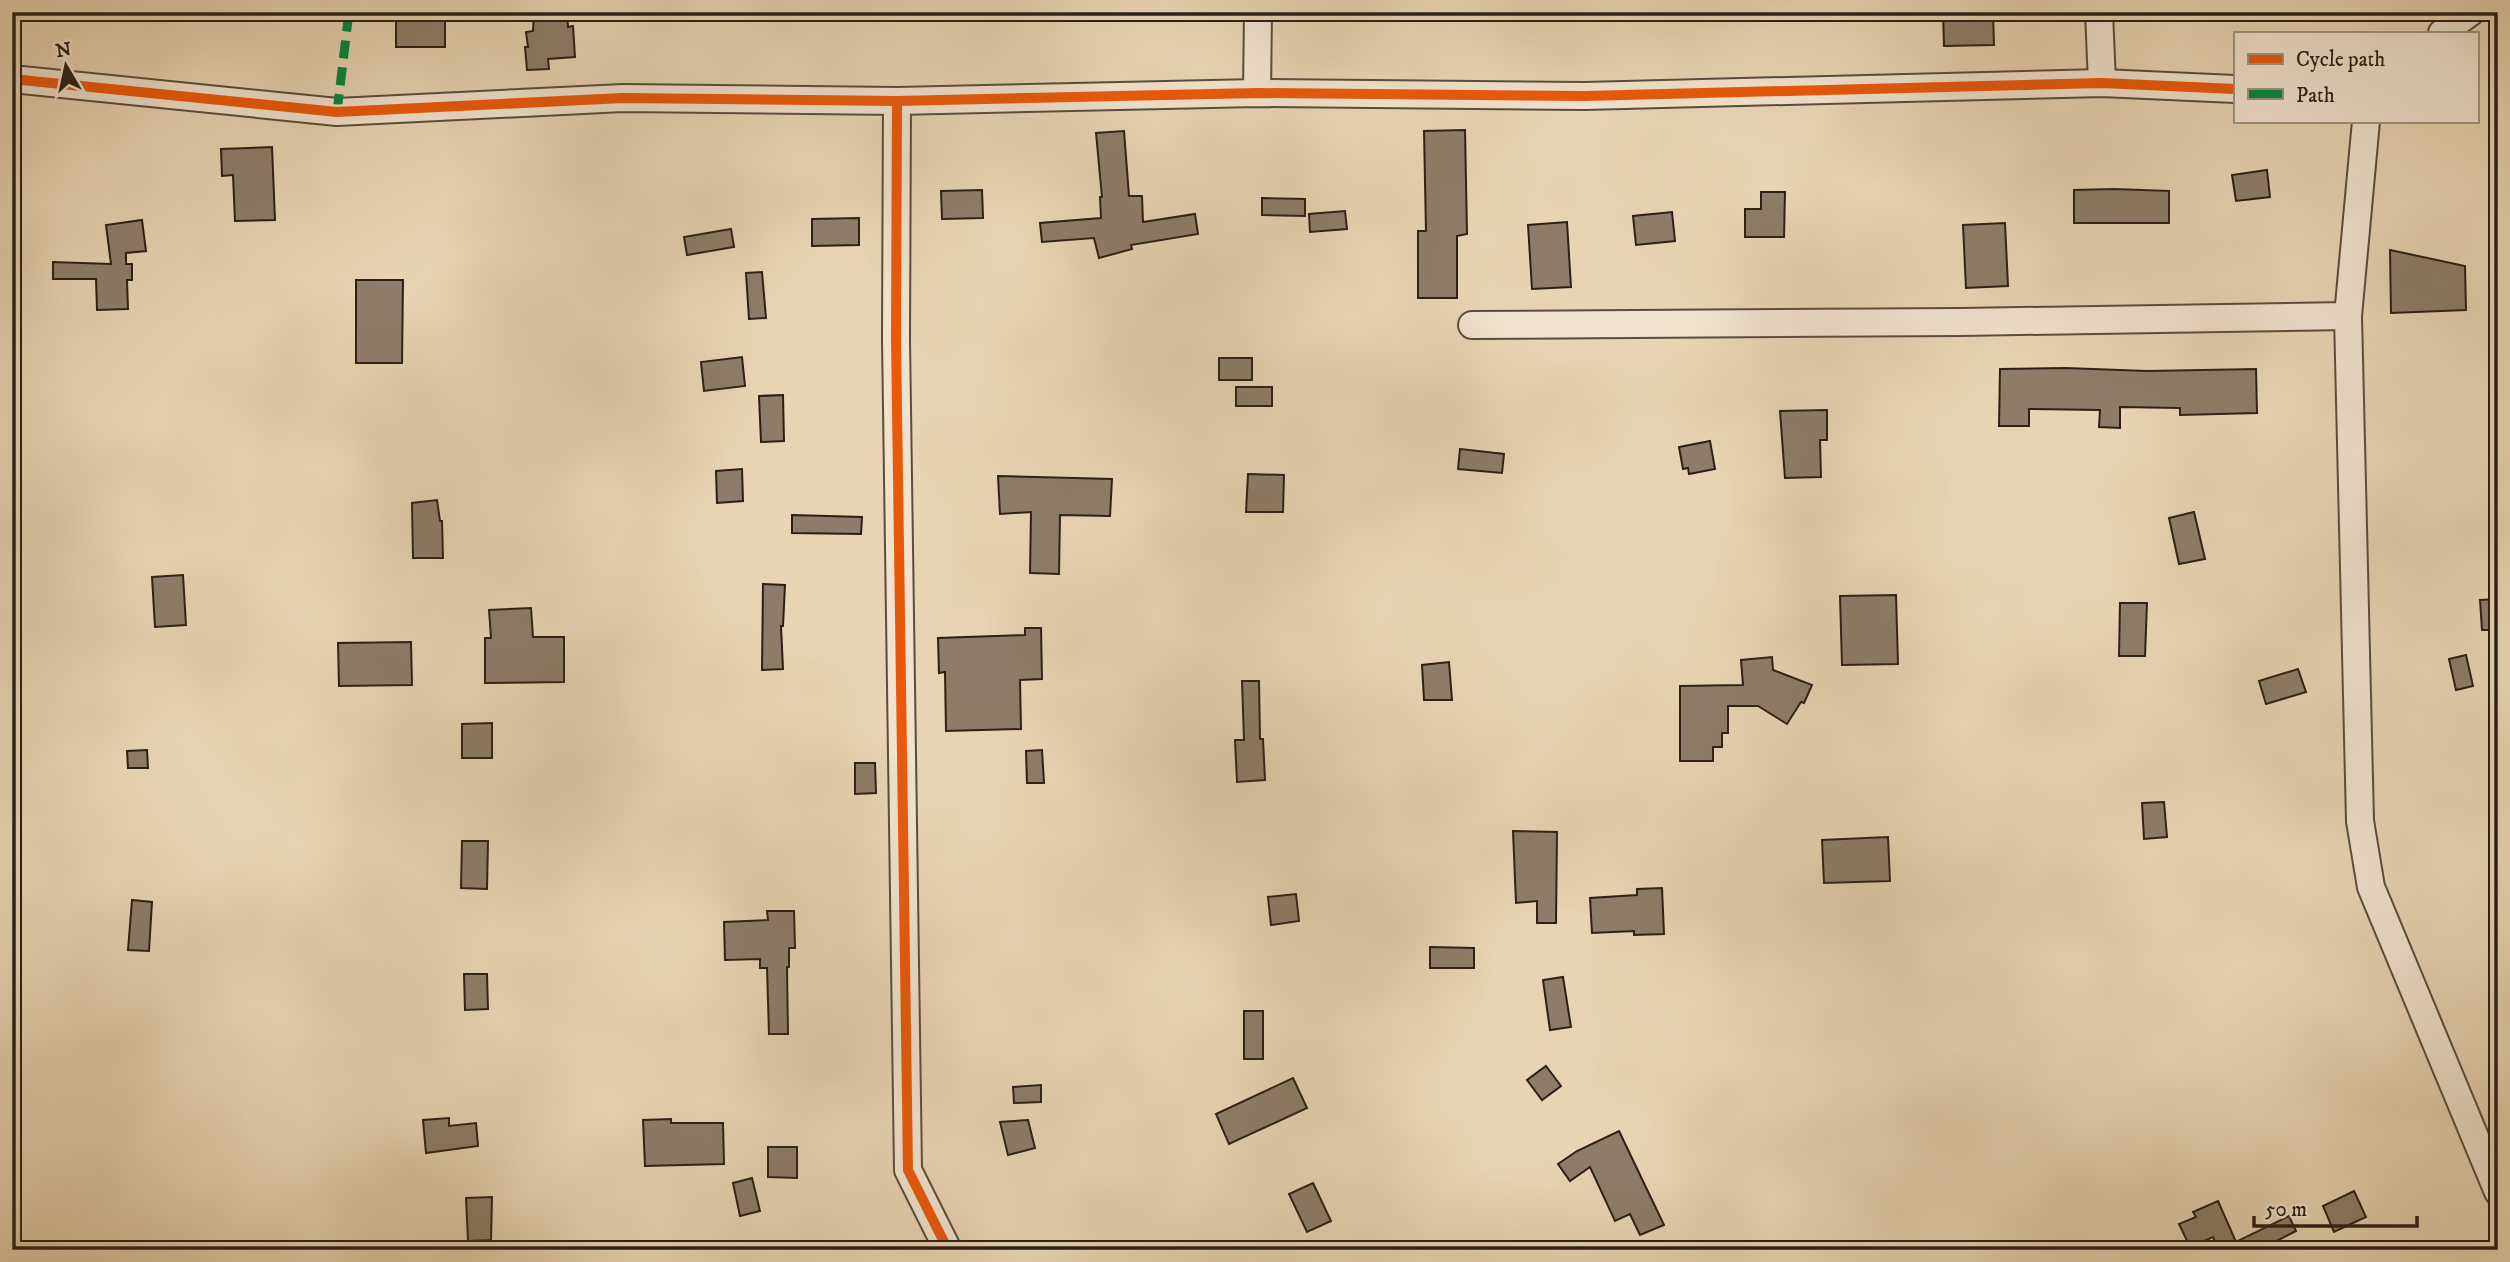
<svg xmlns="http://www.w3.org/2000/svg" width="2510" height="1262" font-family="'IM FELL DW Pica',serif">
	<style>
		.building { fill: #8d7d68; stroke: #2b2018; stroke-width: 2 }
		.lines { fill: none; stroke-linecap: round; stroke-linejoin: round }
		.street-casing { stroke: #5a4d3e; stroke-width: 30 }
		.street { stroke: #f0e2cd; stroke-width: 26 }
		.quiet { stroke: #00873e; stroke-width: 9; stroke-dasharray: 18 9; stroke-linecap: butt }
		.cycleway-casing { stroke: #f0e2cd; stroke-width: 15 }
		.cycleway { stroke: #e8590c; stroke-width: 10 }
	</style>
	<rect width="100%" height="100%" fill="#e8d3b2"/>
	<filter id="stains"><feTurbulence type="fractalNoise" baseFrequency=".00286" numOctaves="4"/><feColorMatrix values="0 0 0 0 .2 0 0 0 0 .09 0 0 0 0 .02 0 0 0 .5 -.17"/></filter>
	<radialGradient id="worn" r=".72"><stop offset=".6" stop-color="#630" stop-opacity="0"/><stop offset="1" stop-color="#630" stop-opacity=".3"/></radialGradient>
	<g class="building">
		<rect x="396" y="12" width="49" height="35"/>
		<polygon points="534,12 567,12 568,27 573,26 575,57 548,59 549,69 527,70 525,47 528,47 526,32 533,31"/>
		<polygon points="1943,12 1993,12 1994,45 1944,46"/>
		<polygon points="1465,130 1467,234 1457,236 1457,298 1418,298 1418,231 1426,231 1424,131"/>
		<polygon points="1124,131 1129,196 1142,196 1143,222 1195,214 1198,234 1131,245 1132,249 1099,258 1094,238 1042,242 1040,223 1101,218 1100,197 1102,197 1096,133"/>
		<polygon points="272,147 275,220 235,221 233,175 222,176 221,149"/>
		<polygon points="2267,170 2270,197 2236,201 2232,175"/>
		<polygon points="2114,189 2169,191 2169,223 2074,223 2074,190"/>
		<polygon points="982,190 983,218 942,219 941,191"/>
		<polygon points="1761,192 1785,192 1784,237 1745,237 1745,209 1761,209"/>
		<polygon points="1262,198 1305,199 1305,216 1262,215"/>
		<polygon points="1345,211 1347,229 1310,232 1309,214"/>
		<polygon points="1672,212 1675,241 1636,245 1633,216"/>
		<polygon points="859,218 859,245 812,246 812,219"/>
		<polygon points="142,220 146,251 126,253 126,264 132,264 132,280 127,280 128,309 97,310 96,279 53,279 53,262 111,264 106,225"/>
		<polygon points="1567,222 1571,287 1532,289 1528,225"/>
		<polygon points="2005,223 2008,286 1966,288 1963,225"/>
		<polygon points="731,229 734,247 687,255 684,237"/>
		<polygon points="2390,250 2465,266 2466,310 2391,313"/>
		<polygon points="762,272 766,318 749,319 746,273"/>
		<polygon points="356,280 403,280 402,363 356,363"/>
		<polygon points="742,357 745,386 704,391 701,362"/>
		<rect x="1219" y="358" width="33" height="22"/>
		<polygon points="2066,368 2147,371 2256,369 2257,413 2180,415 2180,408 2120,407 2120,428 2099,427 2100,410 2029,409 2029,426 1999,426 2000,369"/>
		<rect x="1236" y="387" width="36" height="19"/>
		<polygon points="783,395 784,441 761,442 759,396"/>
		<polygon points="1827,410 1827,440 1820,440 1821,477 1785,478 1780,411"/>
		<polygon points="1710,441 1715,469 1689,474 1688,468 1683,469 1679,447"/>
		<polygon points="1460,449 1504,454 1502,473 1458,469"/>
		<polygon points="742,469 743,501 717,503 716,471"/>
		<polygon points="1248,474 1284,475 1283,512 1246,512"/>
		<polygon points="998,476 1112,479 1110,516 1060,515 1059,574 1030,573 1031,512 1000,514"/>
		<polygon points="437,500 440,521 442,521 443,558 413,558 412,503"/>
		<polygon points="2194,512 2205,559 2179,564 2169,518"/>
		<polygon points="792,515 862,517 861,534 792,533"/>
		<polygon points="183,575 186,625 155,627 152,577"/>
		<polygon points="763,584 785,585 783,626 781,626 783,669 762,670"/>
		<polygon points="1896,595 1898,664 1842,665 1840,596"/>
		<polygon points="2498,599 2498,630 2482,630 2480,600"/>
		<polygon points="2120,603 2147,603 2145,656 2119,656"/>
		<polygon points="531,608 533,637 564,637 564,682 485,683 485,638 491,638 489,610"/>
		<polygon points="1025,628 1041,628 1042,679 1020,680 1021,729 946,731 945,672 939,673 938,638 1025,635"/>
		<polygon points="411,642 412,685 339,686 338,643"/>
		<polygon points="2466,655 2473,686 2456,690 2449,659"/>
		<polygon points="1772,657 1773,670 1812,685 1804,703 1801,702 1787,724 1758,706 1728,706 1728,733 1722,733 1722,747 1713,747 1713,761 1680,761 1680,686 1743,685 1741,660"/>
		<polygon points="1449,662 1452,700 1424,700 1422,665"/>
		<polygon points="2298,669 2306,692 2266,704 2259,681"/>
		<polygon points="1242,681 1259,681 1260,739 1263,739 1265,780 1237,782 1235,740 1244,740"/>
		<polygon points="492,723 492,758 462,758 462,724"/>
		<polygon points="147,750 148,768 128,768 127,751"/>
		<polygon points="1042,750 1044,783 1027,783 1026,751"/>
		<polygon points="855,763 875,763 876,793 855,794"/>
		<polygon points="2164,802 2167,837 2144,839 2142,803"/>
		<polygon points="1513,831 1557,832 1556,923 1537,923 1537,901 1516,903"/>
		<polygon points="1888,837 1890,881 1824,883 1822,840"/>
		<polygon points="462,841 488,841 487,889 461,888"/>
		<polygon points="1662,888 1664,934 1634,935 1634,931 1592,933 1590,898 1637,895 1637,889"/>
		<polygon points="1296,894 1299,921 1271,925 1268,897"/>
		<polygon points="132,900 152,902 149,951 128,950"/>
		<polygon points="767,911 794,911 795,948 789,948 789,967 787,967 788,1034 769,1034 767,968 760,968 760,959 725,960 724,922 768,920"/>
		<polygon points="1430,947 1474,948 1474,968 1430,968"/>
		<polygon points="464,974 487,974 488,1009 465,1010"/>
		<polygon points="1563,977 1571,1027 1550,1030 1543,980"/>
		<rect x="1244" y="1011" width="19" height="48"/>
		<polygon points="1546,1066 1561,1086 1542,1100 1527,1080"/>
		<polygon points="1293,1078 1307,1108 1229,1144 1216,1114"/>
		<polygon points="1041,1085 1041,1102 1014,1103 1013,1087"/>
		<polygon points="449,1118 449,1126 476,1123 478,1146 426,1153 423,1120"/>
		<polygon points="671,1119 671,1123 723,1123 724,1164 645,1166 643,1120"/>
		<polygon points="1028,1120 1035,1148 1008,1155 1000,1122"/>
		<polygon points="1619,1131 1664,1225 1640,1235 1630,1214 1615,1221 1590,1167 1570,1181 1558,1164 1577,1151"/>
		<polygon points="768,1147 797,1147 797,1178 768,1177"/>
		<polygon points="752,1178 760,1211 740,1216 733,1183"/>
		<polygon points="1313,1183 1331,1221 1307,1232 1289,1194"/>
		<polygon points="2354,1191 2366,1217 2334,1232 2323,1206"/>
		<polygon points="492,1197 491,1240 468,1241 466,1198"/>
		<polygon points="2218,1201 2236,1242 2289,1216 2296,1231 2259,1250 2219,1250 2213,1237 2190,1247 2179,1224 2196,1217 2193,1212"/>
	</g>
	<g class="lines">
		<defs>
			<g id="street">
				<polyline points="2099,12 2102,83"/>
				<polyline points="2442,33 2471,12"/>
				<polyline points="12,79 337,112 623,98 897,101 1257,93 1585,96 2102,83 2235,89"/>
				<polyline points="1257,93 1258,12"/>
				<polyline points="897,101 896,339 908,1170 948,1250"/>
				<polyline points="2366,121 2348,316 2360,821 2371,887 2498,1192"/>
				<polyline points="1472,325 1961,322 2348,316"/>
			</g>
		</defs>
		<use href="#street" class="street-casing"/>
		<use href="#street" class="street"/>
		<polyline class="quiet" points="337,112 349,12"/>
		<defs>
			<g id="cycleway">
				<polyline points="12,79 337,112 623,98 897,101 1257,93 1585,96 2102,83 2235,89"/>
				<polyline points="897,101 896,339 908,1170 948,1250"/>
			</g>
		</defs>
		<use href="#cycleway" class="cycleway-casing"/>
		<use href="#cycleway" class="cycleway"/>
	</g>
	<rect width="2510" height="1262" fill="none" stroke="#e8d3b2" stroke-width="42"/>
	<rect x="14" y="14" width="2482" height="1234" fill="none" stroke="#2b2018" stroke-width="3.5"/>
	<rect x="21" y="21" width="2468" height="1220" fill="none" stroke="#2b2018" stroke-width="2"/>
	<rect x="2234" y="32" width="245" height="91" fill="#f0e2cd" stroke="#a19485" stroke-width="2"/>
	<rect x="2248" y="54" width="35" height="10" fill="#e8590c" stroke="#a19485" stroke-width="2"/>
	<text x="2296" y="66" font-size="21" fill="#2b2018">Cycle path</text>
	<rect x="2248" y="89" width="35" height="10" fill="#00873e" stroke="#a19485" stroke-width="2"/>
	<text x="2296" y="102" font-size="21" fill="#2b2018">Path</text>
	<g transform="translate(66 66) rotate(351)" stroke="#f0e2cd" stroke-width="5" paint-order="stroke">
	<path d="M0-5L12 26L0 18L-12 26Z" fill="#2b2018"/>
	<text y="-10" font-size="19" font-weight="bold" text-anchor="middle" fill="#2b2018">N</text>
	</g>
	<path d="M2254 1216v10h163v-10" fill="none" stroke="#2b2018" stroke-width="3.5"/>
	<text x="2265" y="1216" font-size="21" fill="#2b2018" stroke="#f0e2cd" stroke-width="5" paint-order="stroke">50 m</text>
	<rect width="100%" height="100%" filter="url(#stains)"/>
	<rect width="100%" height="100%" fill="url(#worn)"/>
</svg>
